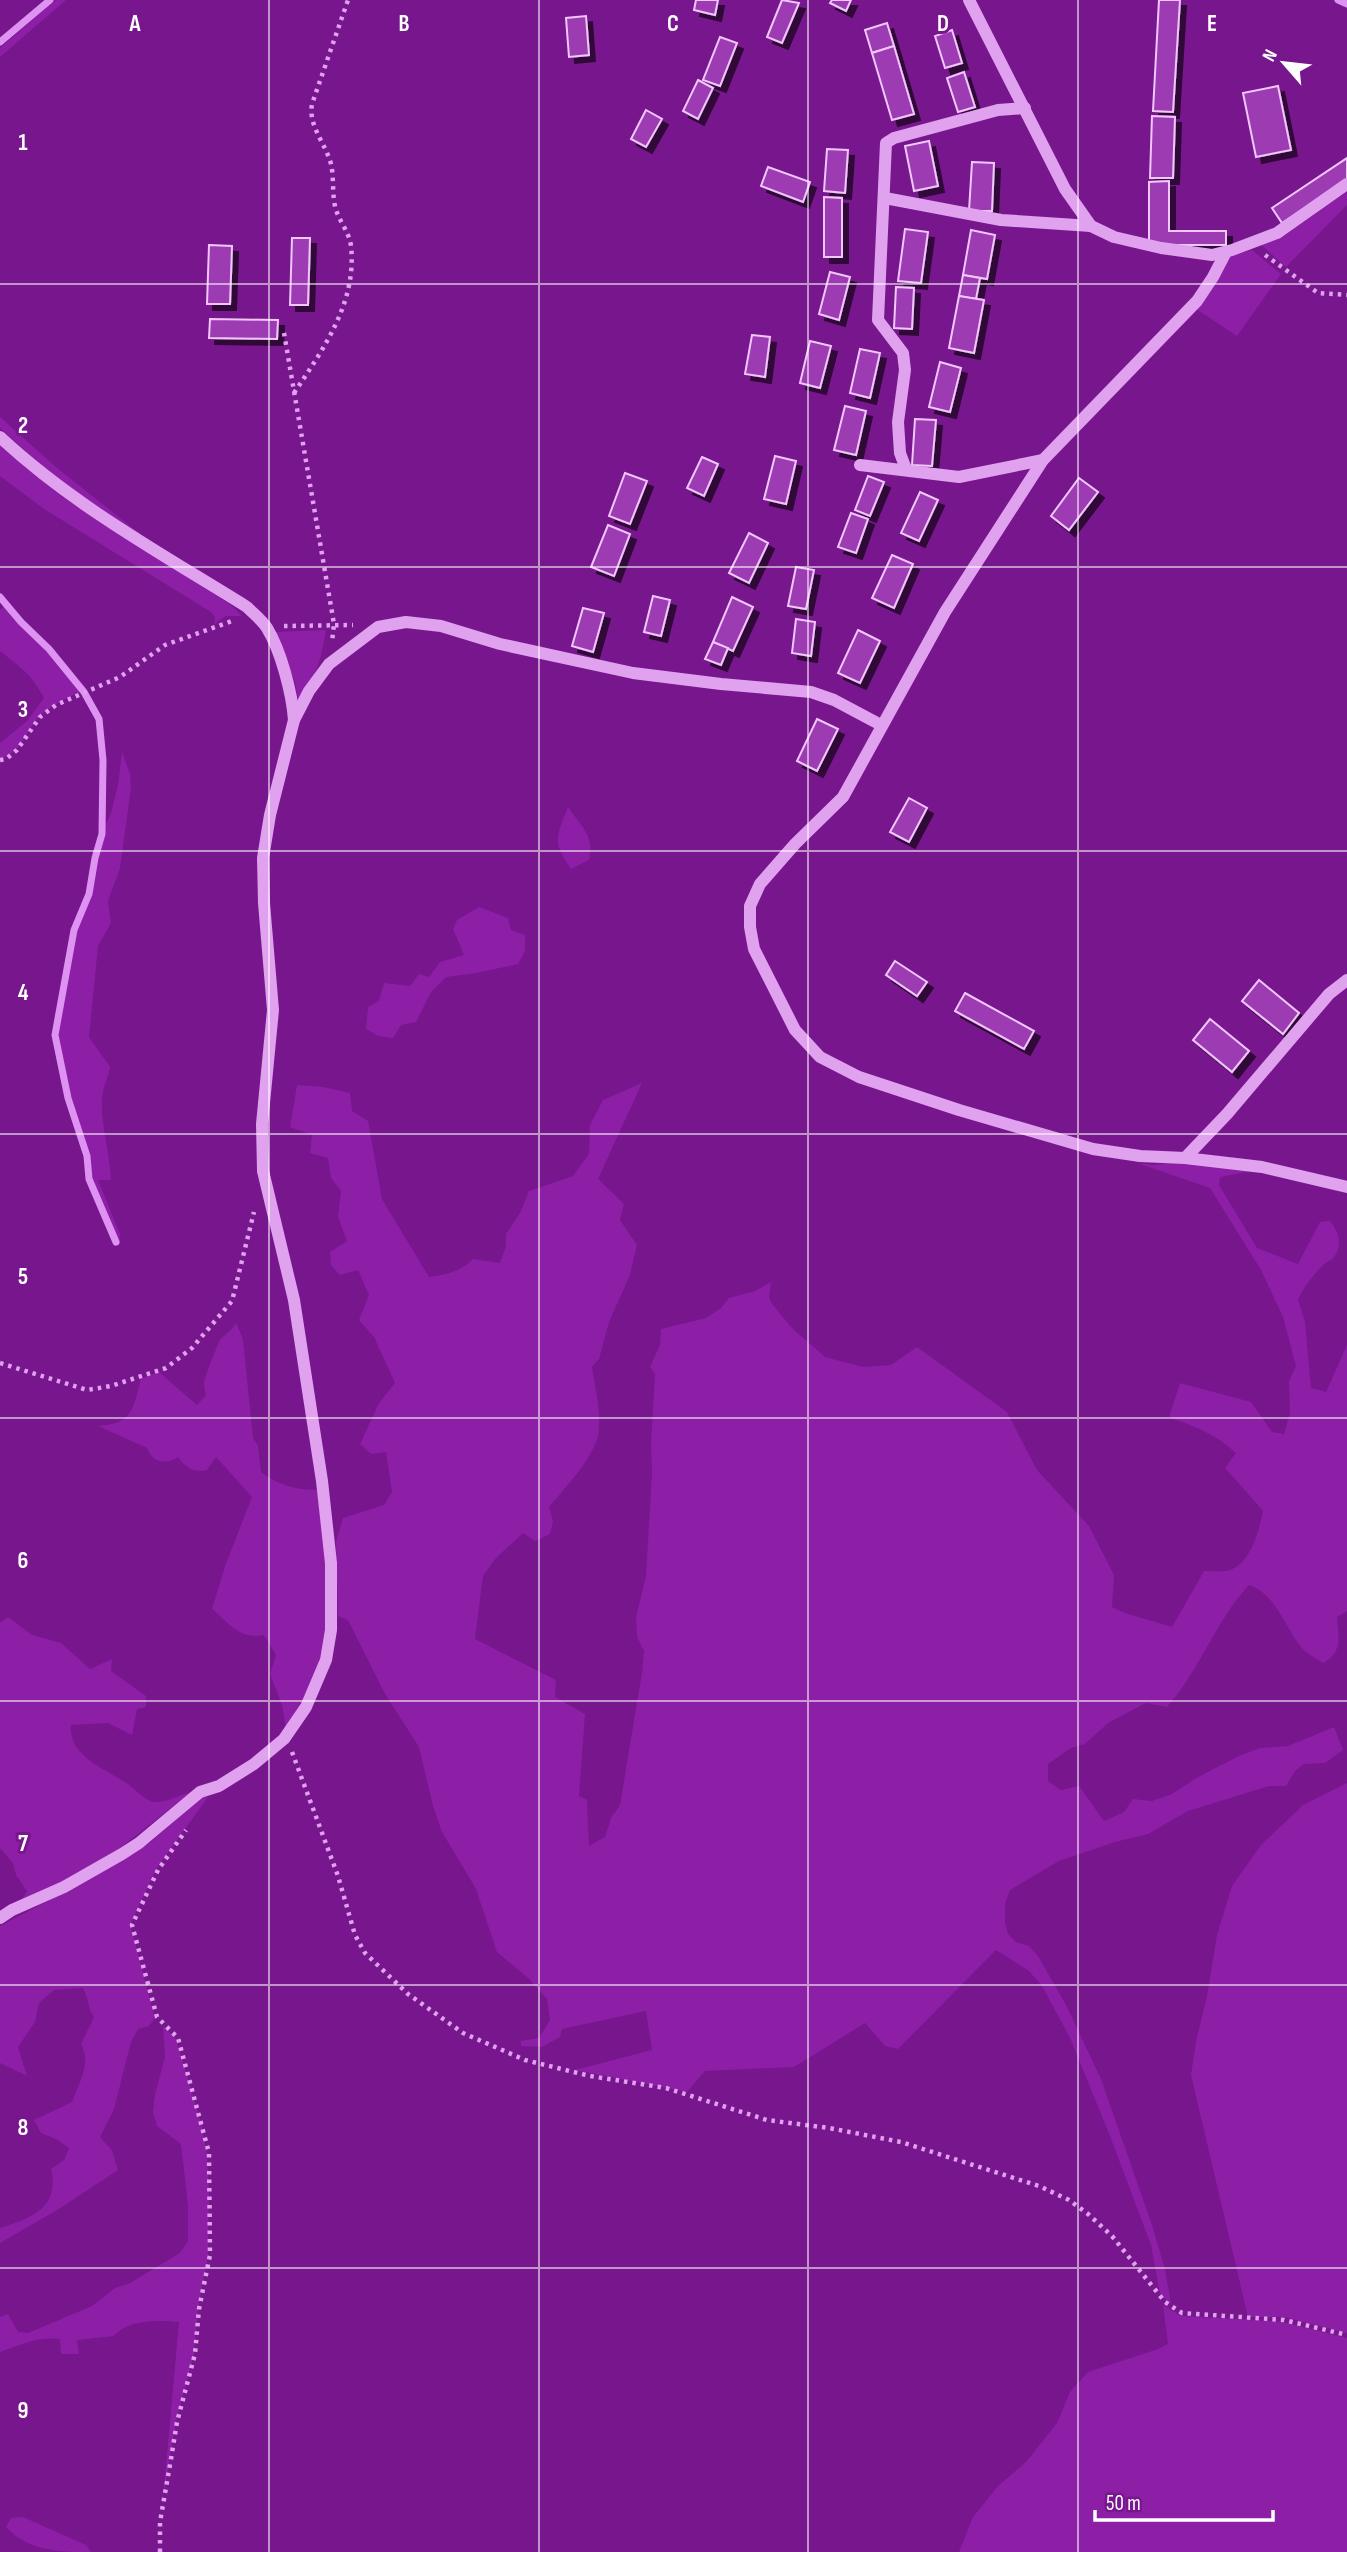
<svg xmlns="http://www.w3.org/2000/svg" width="1347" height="2552" font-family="'Sofia Sans Condensed',sans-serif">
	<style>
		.green { fill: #8c1fa6 }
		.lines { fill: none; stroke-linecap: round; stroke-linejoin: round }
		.stream { stroke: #de93f2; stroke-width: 7 }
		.building { fill: #9d3bb3; stroke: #f1c7fb; stroke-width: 2; filter: url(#shadow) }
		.path { stroke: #e0a1ef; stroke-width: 4.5; stroke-dasharray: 3.5 5; stroke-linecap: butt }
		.minor { stroke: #e0a1ef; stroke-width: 12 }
		.grid { fill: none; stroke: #fff; stroke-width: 2; stroke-opacity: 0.55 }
		.grid-label { font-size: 23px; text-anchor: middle; font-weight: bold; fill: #fff; stroke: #77168d; stroke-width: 6; stroke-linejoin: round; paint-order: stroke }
	</style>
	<defs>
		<filter id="shadow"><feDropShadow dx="6" dy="6" stdDeviation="0" flood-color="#0009"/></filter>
	</defs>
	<rect width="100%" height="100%" fill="#77168d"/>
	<g class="green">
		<polygon points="56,0 66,0 0,57 0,48"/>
		<polygon points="1347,192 1347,205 1286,267 1260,244 1285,235"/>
		<polygon points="1252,250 1281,274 1237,336 1196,309 1230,256"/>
		<polygon points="0,417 57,468 159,549 57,479 0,428"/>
		<polygon points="0,444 61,496 231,605 242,616 226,616 214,624 215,617 211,612 44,509 0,476"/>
		<path d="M4 606 47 650 81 691C67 698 53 704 42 714 27 726 22 755 0 758V743L27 721 44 698C30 672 22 669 0 651V610Z"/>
		<path d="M326 630C321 660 317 677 298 700L295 682 274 632Z"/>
		<path d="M122 752 130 774 131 788 120 868 108 901 111 923 98 946 89 1037 110 1067C108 1078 102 1090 102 1100 101 1127 110 1153 111 1180H98L120 1234 119 1247 91 1179 88 1155 70 1097 57 1035 76 931 90 895 104 828 111 813 118 785Z"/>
		<path d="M568 807C581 826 595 836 589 860L571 869C552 841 556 838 568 807Z"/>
		<polygon points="479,907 508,918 511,930 525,935 525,951 518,964 477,973 446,977 431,992 416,1022 401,1025 393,1038 378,1036 366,1029 368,1007 379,1001 384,983 410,986 419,974 429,977 440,962 464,955 453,929 457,920"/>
		<path d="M642 1083 598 1179 624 1204 620 1220 637 1245 630 1275 609 1322 599 1359 592 1367C595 1386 603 1422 597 1439 591 1460 563 1491 549 1507L553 1521 550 1534 535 1541 523 1533 496 1558 483 1576 475 1639 556 1680 555 1697 585 1714 579 1796 587 1800 589 1846 605 1837 611 1818 620 1805 642 1673 644 1651 637 1637 636 1617 646 1576 652 1473 651 1444 655 1374 650 1367 660 1345 661 1329 706 1318 721 1308 729 1298 755 1291 771 1282 769 1297 772 1304 793 1329 825 1357 863 1367 891 1365 917 1347 1007 1412 1037 1470 1089 1526 1114 1575 1112 1607 1125 1613 1172 1627 1204 1571C1211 1571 1219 1572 1226 1571 1250 1567 1259 1531 1263 1511L1225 1468 1236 1453C1217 1435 1194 1426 1169 1417L1180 1383 1251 1402 1272 1432 1284 1434 1290 1413 1289 1381 1296 1366 1283 1317 1261 1270 1210 1188 1137 1163 1153 1165 1180 1162 1258 1170 1220 1177 1219 1185 1257 1248 1298 1264 1320 1222 1330 1221C1339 1232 1343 1245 1334 1257 1331 1261 1324 1263 1321 1267 1312 1277 1304 1287 1298 1299L1305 1322 1311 1388 1326 1392 1347 1345V1611L1337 1617C1338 1637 1344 1651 1323 1663 1316 1658 1306 1654 1301 1647 1284 1626 1276 1594 1249 1585 1215 1622 1200 1670 1167 1707L1146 1703 1108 1723 1085 1744 1071 1748 1048 1764V1781L1061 1790 1079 1786 1104 1821 1124 1812 1133 1799 1152 1801 1172 1794 1198 1777 1239 1756 1260 1748 1288 1746 1334 1727 1343 1750 1325 1763 1304 1764 1295 1771 1286 1786H1269L1188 1811 1148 1834 1115 1842 1059 1861 1010 1890 1005 1904V1922L1008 1934 1016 1942 1029 1946 1038 1956 1066 2005 1101 2079 1152 2225 1165 2269 1171 2304 1160 2294 1151 2245 1110 2136 1070 2038 1042 1986 1029 1971 996 1950 898 2049 885 2046 865 2023 794 2067 705 2071 687 2092 575 2070 652 2050 646 2011 562 2029 560 2037 542 2047 521 2046V2041L539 2038 550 2020 547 1999 528 1978 497 1952 476 1889 442 1832 433 1806 419 1747 385 1694 348 1620 338 1616 336 1542 343 1518 384 1505 392 1492 386 1452 371 1454 360 1444 379 1403 395 1383 374 1337 359 1320 369 1295 358 1270 340 1275 331 1265 330 1252 347 1241 338 1217 341 1191 331 1178 328 1158 310 1153 312 1135 290 1127 297 1085 323 1087 350 1093 352 1111 368 1121 382 1199 429 1277C447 1274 460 1272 473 1259L500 1263 506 1246V1234L520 1213 529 1191 573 1176 589 1154 590 1125 603 1100Z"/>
		<path d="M236 1323 243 1339 253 1438 258 1446 261 1472C279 1486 297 1490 320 1490 325 1545 336 1620 317 1672 310 1692 297 1711 286 1729L282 1705 270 1674 276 1655 264 1635C240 1640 230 1624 212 1609L225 1566 252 1497 216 1457 207 1470C194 1473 186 1468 178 1457 165 1465 153 1463 147 1448L98 1426C134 1423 132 1410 141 1379L159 1372 197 1405 206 1395C205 1391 204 1388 204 1384 203 1381 218 1343 220 1340 225 1334 232 1331 236 1323Z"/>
		<path d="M8 1617 32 1635 61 1643 90 1669 112 1659 111 1671 146 1696V1707L137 1709 132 1735 108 1723 71 1725C68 1757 106 1769 128 1784 136 1790 144 1800 154 1802 165 1803 180 1795 191 1792L110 1856 70 1879 20 1903 27 1891 16 1875 13 1863 0 1848V1623Z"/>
		<polygon points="1347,1783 1347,2333 1284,2317 1248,2317 1191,2075 1196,2041 1207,1996 1217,1935 1232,1886 1261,1845 1303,1805"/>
		<path d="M202 1797H208L156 1869 130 1925 155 2018 149 2026 138 2029 131 2042 114 2109 100 2137 112 2150 118 2170 59 2209 0 2243V2228C31 2218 60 2208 51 2169L64 2160 69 2148 58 2140 41 2133 34 2120 72 2102C79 2082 92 2064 81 2044L94 2017C87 2007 89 1998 83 1988L54 1990 39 2003 35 2022 18 2047 27 2076 0 2063V1926L63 1893 151 1842Z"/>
		<path d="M163 2026 176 2039 201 2123 207 2154 209 2189 208 2255 198 2309 194 2354 176 2422 163 2499 179 2322C159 2320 128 2319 114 2336L77 2340 79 2354H61L60 2339C39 2336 19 2345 0 2352V2317L8 2314 18 2332 28 2333 92 2306 115 2288 130 2283 180 2253 188 2241V2206L181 2144 157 2126 153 2112 155 2094 165 2057Z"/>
		<polygon points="1163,2305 1181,2316 1283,2322 1347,2338 1347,2552 959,2552 973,2517 998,2486 1026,2462 1057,2423 1070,2392 1088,2372 1158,2349 1168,2344"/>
		<path d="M23 2517 86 2545 91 2552C60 2552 29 2552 6 2527L11 2518Z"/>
	</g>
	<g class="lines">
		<g class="stream">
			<polyline points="1338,0 1347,4"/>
			<polyline points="0,42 50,0"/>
			<polyline points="0,597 21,622 49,649 84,692 99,719 103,760 102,834 95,858 89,894 74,930 55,1035 68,1098 87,1156 89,1179 116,1242"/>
		</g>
	</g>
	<g class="building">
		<polygon points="696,0 718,0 715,15 694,10"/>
		<polygon points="782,0 799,3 782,43 767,37"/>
		<polygon points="832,0 851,0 846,11 830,3"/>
		<polygon points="1159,0 1180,0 1173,112 1153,111"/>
		<polygon points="586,16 589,55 569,57 566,18"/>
		<polygon points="887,23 894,46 872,53 865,30"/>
		<polygon points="952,30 962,63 945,68 935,36"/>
		<polygon points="720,37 737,43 720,86 703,80"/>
		<polygon points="894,46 914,114 892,120 872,53"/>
		<polygon points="964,72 975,107 958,112 947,78"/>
		<polygon points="698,80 713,88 698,119 683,111"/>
		<polygon points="1278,86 1291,150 1256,157 1243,93"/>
		<polygon points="646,110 662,119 646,147 631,139"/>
		<polygon points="1152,116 1175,117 1173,178 1150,178"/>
		<polygon points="929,141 938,186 914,191 905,146"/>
		<polygon points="827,149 848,150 845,193 824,191"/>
		<polygon points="1347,158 1347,180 1282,223 1272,208"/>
		<polygon points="972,162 994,163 992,211 969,211"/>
		<polygon points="768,167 810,182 803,202 761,186"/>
		<polygon points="1169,181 1169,231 1226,231 1226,245 1149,245 1149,182"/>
		<polygon points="824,197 842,198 842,257 824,257"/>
		<polygon points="905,229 928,232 921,283 898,281"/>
		<polygon points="971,230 995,235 987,279 963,275"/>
		<polygon points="292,238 310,238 308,305 290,305"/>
		<polygon points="209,245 232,246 230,304 207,304"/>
		<polygon points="830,272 850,277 839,320 819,314"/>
		<polygon points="963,275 980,278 976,299 959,296"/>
		<polygon points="896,287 914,288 912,329 894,328"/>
		<polygon points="959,296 984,300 974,353 949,348"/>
		<polygon points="210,319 278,320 277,339 209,338"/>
		<polygon points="752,335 770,337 765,377 745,374"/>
		<polygon points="810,341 831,346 820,388 800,383"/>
		<polygon points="860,349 880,353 870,398 850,393"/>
		<polygon points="940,362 961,368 950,412 929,407"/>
		<polygon points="845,406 866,411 856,455 834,450"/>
		<polygon points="915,419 936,420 932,466 912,465"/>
		<polygon points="775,456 796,461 786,504 764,499"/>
		<polygon points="702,457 718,464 704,496 687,488"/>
		<polygon points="625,473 647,481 630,524 609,516"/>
		<polygon points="868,476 884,482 870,516 855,510"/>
		<polygon points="1079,478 1098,492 1069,530 1051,516"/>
		<polygon points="920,492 938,500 919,541 901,533"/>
		<polygon points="851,513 868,519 856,553 838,547"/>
		<polygon points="608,525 630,534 614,576 591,567"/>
		<polygon points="749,533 768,543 749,583 729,573"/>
		<polygon points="892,555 913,564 894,608 872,598"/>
		<polygon points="796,567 814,570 806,609 788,606"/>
		<polygon points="653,596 670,600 661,636 644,632"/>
		<polygon points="732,597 753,607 733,651 713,642"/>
		<polygon points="583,608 604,613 593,652 572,646"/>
		<polygon points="796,619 815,622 811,656 792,653"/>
		<polygon points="858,630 880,641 860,683 838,673"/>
		<polygon points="713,642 728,648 721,665 705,659"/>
		<polygon points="817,719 838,729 817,771 797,761"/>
		<polygon points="909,798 927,808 909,842 890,832"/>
		<polygon points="895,961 927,982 917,996 886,975"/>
		<polygon points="1259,980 1299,1013 1283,1034 1242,1001"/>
		<polygon points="965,993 1034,1031 1024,1049 955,1011"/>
		<polygon points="1210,1019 1249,1051 1232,1072 1193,1040"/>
	</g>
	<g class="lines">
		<g class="path">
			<polyline points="1265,255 1318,293 1347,295"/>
			<polyline points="284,333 334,624 332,642"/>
			<path d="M294 393C324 348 357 302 351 246 349 231 338 220 335 206 332 192 334 177 331 164 325 142 308 126 312 104L348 0"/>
			<polyline points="284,626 353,625"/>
			<polyline points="0,760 6,759 17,750 40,717 56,705 120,677 165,645 235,620"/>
			<polyline points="0,1363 87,1390 111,1386 166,1368 192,1348 232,1301 254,1212"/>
			<polyline points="292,1752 338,1876 355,1935 365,1953 408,1994 463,2033 525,2060 590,2076 666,2088 767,2120 829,2128 901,2142 1039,2186 1069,2200 1088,2214 1112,2236 1165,2302 1182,2313 1284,2320 1347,2335"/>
			<polyline points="160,2552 160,2522 171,2459 177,2422 195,2354 199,2309 210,2255 209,2153 178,2038 157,2017 132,1925 158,1870 186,1830"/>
		</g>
		<g class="minor">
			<polyline points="969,0 1065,189 1091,226 1114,237 1161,248 1212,255 1232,250 1277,233 1347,184"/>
			<polyline points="885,198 1001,220 1091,226"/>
			<polyline points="1226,252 1213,277 1197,301 1043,460 945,612 843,797 795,844 760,884 750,906 750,927 754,949 795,1030 820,1057 859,1077 959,1110 1093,1149 1140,1156 1185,1158 1262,1167 1347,1187"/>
			<path d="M0 437C74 506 162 554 247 607 254 614 262 620 267 628 281 651 292 693 294 720"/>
			<polyline points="860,465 959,477 1043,460"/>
			<polyline points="906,469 900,453 898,422 905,370 903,353 878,320 886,143 894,138 998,110 1025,108"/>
			<polyline points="1185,1158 1227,1114 1329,994 1347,980"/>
			<polyline points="0,1918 12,1910 64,1887 122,1854 139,1843 200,1792 219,1786 254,1764 284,1739 306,1707 326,1660 331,1630 331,1563 322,1481 294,1300 263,1171 262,1124 273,1010 264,903 263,858 270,815 294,720 309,691 329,664 378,627 406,622 441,626 500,644 633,673 721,684 811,692 834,700 881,725"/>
		</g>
	</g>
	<path class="grid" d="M269 0V2552M539 0V2552M808 0V2552M1078 0V2552M0 284H1347M0 567H1347M0 851H1347M0 1134H1347M0 1418H1347M0 1701H1347M0 1985H1347M0 2268H1347"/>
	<g class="grid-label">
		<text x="135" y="31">A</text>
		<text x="404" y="31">B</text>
		<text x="673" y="31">C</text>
		<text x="943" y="31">D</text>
		<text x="1212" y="31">E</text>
		<text x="23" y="150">1</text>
		<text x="23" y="433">2</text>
		<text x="23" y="717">3</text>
		<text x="23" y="1000">4</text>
		<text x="23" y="1284">5</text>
		<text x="23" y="1568">6</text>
		<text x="23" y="1851">7</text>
		<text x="23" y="2135">8</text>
		<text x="23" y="2418">9</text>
	</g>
	<g transform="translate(1284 63) rotate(298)" stroke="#77168d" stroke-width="5" paint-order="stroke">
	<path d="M0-5L12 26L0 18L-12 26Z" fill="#ffffff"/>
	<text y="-10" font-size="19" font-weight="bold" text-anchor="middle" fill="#ffffff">N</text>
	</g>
	<path d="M1095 2510v10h178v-10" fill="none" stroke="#ffffff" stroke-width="3.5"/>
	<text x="1106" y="2510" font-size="21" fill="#ffffff" stroke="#77168d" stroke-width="5" paint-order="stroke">50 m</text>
</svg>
